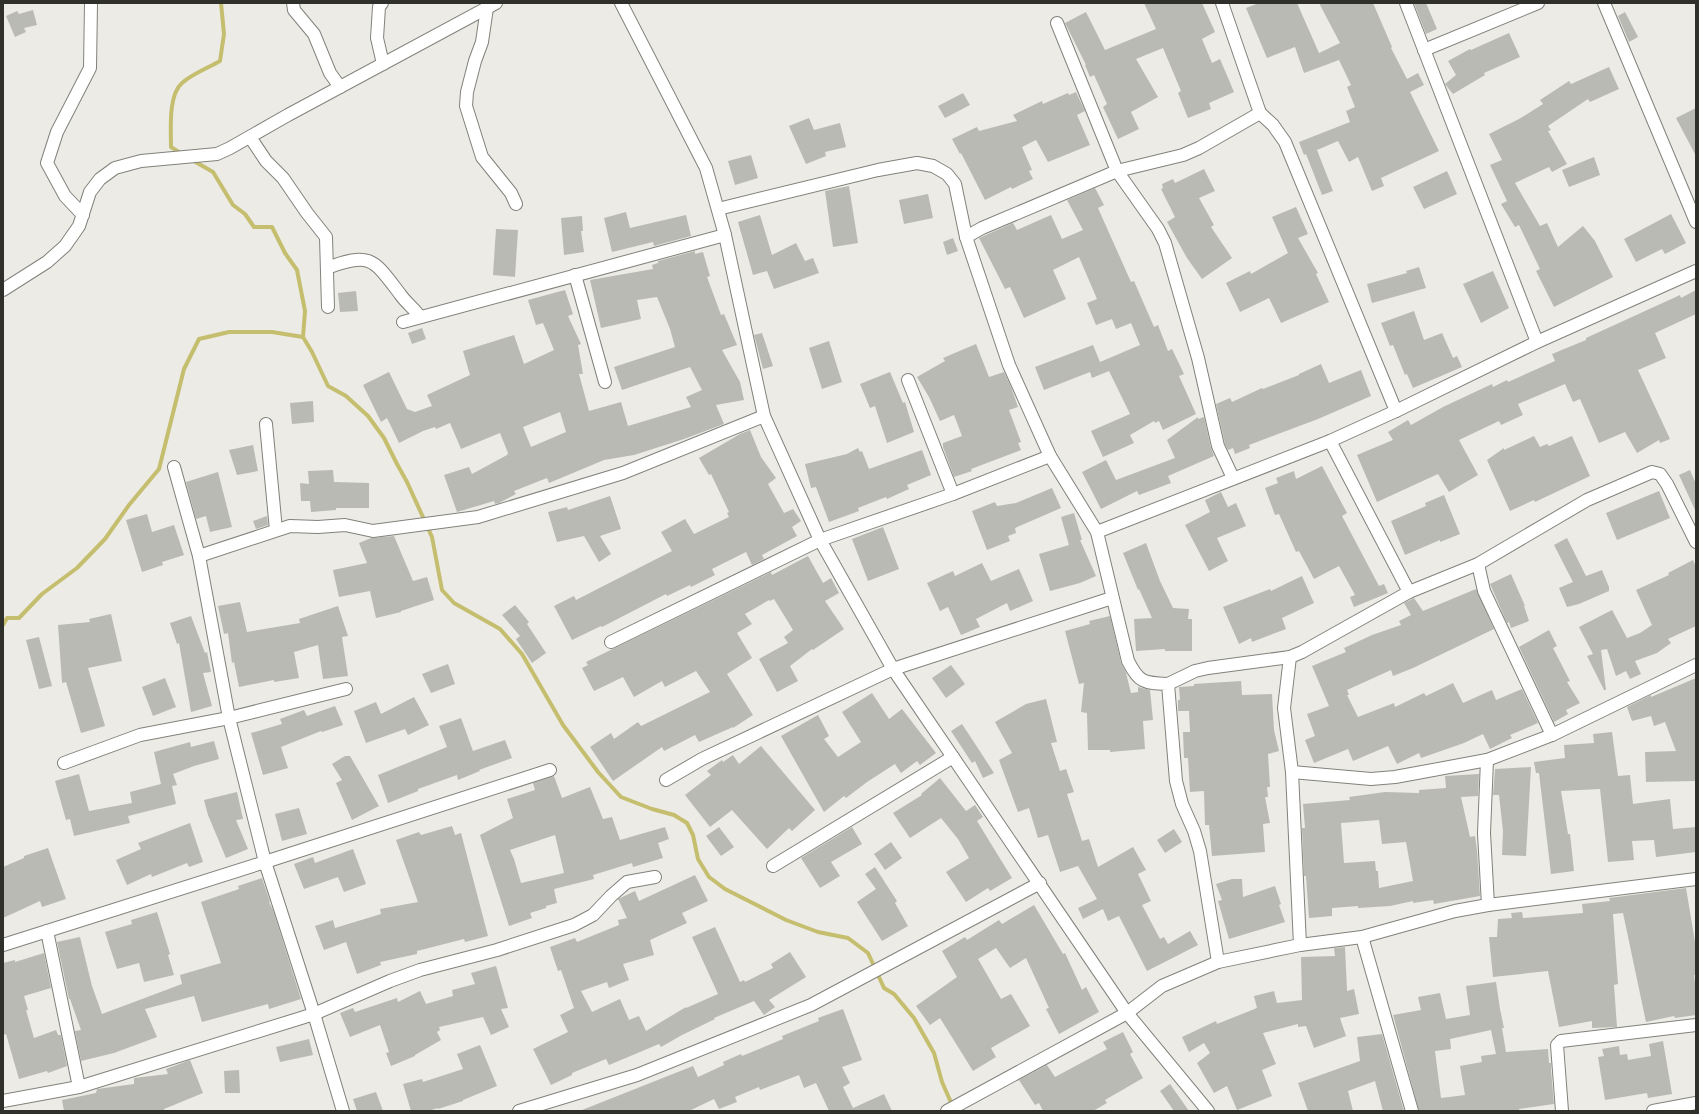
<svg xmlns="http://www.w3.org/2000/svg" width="1699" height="1114" font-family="'Noto Serif',serif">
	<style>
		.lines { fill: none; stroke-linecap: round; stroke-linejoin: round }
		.stream { stroke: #c5be6f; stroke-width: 4 }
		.building { fill: #babab4; fill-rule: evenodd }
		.minor-casing { stroke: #82827c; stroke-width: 14 }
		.minor { stroke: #fff; stroke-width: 12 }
	</style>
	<rect width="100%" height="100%" fill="#ecebe5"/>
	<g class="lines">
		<g class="stream">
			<path d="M182 154 171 147C171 130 168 95 182 83 192 74 208 68 220 61L224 34 221 3"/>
			<polyline points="192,160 213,172 233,205 245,214 254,227 272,227 285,253 297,270 305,311 303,337 312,352 328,386 346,396 368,416 384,438 397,464 407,482 432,537 442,590 454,603 500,629 522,654 563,725 598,772 621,797 652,809 674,815 687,823 693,835 698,859 709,877 725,889 786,920 818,932 848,938 868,953 884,988 894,994 914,1018 934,1053 942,1082 953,1107"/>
			<polyline points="3,625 7,618 19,618 42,594 77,568 105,539 129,505 159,469 184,369 199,339 229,332 272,332 303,337"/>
		</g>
	</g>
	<g class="building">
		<polygon points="1144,3 1202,3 1215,32 1202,39 1212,63 1220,59 1234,92 1209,103 1211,109 1188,118 1178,93 1181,91 1163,48 1136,59 1158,97 1131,112 1139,129 1118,139 1103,107 1107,104 1094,75 1090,77 1085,65 1086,65 1065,23 1086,12 1105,50 1156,29"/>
		<polygon points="1259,3 1297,3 1319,53 1340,43 1319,3 1373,3 1392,47 1391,48 1407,79 1418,73 1424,85 1410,92 1439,151 1381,178 1384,186 1372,191 1358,157 1349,162 1338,141 1317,150 1333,191 1322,195 1306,154 1304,155 1299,142 1350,122 1346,111 1355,107 1347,87 1351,85 1339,60 1304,73 1295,47 1267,58 1246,8"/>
		<polygon points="1414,3 1426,3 1437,29 1426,34"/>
		<polygon points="33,10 37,25 24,28 26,32 15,37 6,16 17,11 19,14"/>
		<polygon points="1625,12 1638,37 1629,42 1618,16"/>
		<polygon points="1509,33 1520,57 1484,73 1485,75 1453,94 1445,84 1456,75 1448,61 1470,49 1471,50"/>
		<polygon points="1609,67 1619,89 1590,102 1588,99 1548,126 1551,130 1548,131 1567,164 1552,172 1549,167 1515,183 1540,226 1547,223 1558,247 1583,226 1595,241 1613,277 1554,307 1536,271 1540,269 1519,225 1515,227 1501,204 1507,201 1490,165 1502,160 1489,134 1519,119 1543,104 1540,100 1569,81 1571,84"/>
		<polygon points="1076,92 1085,111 1077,115 1090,145 1048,162 1036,140 1022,147 1032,170 1029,171 1033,179 1012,189 1011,187 985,200 961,153 960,154 952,139 977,127 979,131 1017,121 1013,115 1042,101 1043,104 1068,93 1069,95"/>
		<polygon points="963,93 970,105 945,118 938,106"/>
		<polygon points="1696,108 1696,156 1676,118"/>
		<polygon points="809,118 814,130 840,123 846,147 825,152 826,156 806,164 789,126"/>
		<polygon points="751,155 758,178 735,185 728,161"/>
		<polygon points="1594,157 1600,175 1569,187 1562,170"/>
		<polygon points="1204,169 1215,191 1199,198 1214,225 1211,227 1232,258 1202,279 1187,258 1167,222 1175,217 1161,189 1163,188 1162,184 1173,179 1175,183"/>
		<polygon points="1447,171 1457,194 1424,209 1413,187"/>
		<polygon points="849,186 858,243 833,247 825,191"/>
		<polygon points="1095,188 1104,205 1098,208 1131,282 1134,281 1154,327 1158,325 1168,351 1172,349 1184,374 1179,376 1196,414 1163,430 1159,421 1155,423 1154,421 1130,435 1134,443 1103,457 1091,431 1130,414 1109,371 1092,378 1090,372 1044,390 1035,367 1093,345 1100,362 1140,345 1131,323 1116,329 1112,319 1096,325 1087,303 1097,299 1079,257 1053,270 1066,299 1024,318 1010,287 1005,289 979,238 1013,223 1017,230 1051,215 1062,239 1083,230 1067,200"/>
		<polygon points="928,194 933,218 904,224 899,200"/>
		<polygon points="1296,207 1308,234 1298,238 1318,273 1316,274 1329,302 1281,323 1269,298 1240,312 1226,283 1250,271 1251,274 1288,253 1272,217"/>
		<polygon points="626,212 630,228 686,215 691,236 654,246 653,242 612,252 604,218"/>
		<polygon points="1671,214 1686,243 1665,254 1662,249 1636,262 1624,239"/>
		<polygon points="760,215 772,255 796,243 805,261 813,258 819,273 774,289 767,271 753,275 738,222"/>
		<polygon points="582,216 583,231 581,231 584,252 564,255 561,218"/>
		<polygon points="496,229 518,230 515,277 493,275"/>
		<polygon points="953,238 958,251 947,255 943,242"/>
		<path d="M695 251V254L703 252 710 276 707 277 721 315 724 314 737 345 722 350 740 382 744 400 716 405 724 424 684 439 634 455 604 460 549 483 547 478 514 491 516 494 499 503 495 504 494 501 457 512 444 475 469 467 472 474 507 455 508 453 500 433 461 449 450 423 436 429 435 427 423 431 399 443 387 418 381 422 363 385 389 372 407 409 415 412 432 406 427 395 470 375 463 351 514 335 524 364 554 350 543 323 536 325 528 300 565 290 573 314 568 316 581 344 578 345 583 374H579L589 411 621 402 628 426 691 407 686 397 702 390 690 367 622 390 614 367 675 347 670 329 657 297 637 300 641 319 601 328 590 280 653 269 652 265 658 263V261ZM560 412 566 432 531 447 523 427Z"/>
		<polygon points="1419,267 1426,288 1372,303 1367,284 1407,273 1406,271"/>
		<polygon points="1493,271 1509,308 1481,323 1463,284"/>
		<polygon points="1696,290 1696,314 1655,333 1666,358 1638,370 1670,439 1660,443 1659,440 1637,453 1625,432 1599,443 1580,399 1573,402 1565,384 1518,404 1523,415 1501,425 1499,421 1459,440 1478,475 1449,492 1438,474 1377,502 1357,455 1393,440 1388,432 1408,420 1411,425 1443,407 1492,384 1493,387 1507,380 1508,382 1555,361 1552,354 1586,340 1586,338 1680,295 1681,298"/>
		<polygon points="356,291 358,311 340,312 338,293"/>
		<polygon points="1414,311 1424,340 1442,333 1453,358 1457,356 1462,367 1413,388 1407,374 1405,375 1393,345 1390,346 1381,323"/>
		<polygon points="422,328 426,339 412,344 408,333"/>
		<polygon points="762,333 773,366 763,369 754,335"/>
		<polygon points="829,341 842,382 822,389 809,348"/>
		<polygon points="976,344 989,377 1004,372 1011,387 1018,407 1009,410 1021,442 1018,443 1021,450 971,469 972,471 954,477 943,447 943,443 962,436 954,415 940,421 929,397 917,377 945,361 943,358"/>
		<polygon points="1321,364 1329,383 1361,370 1371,396 1318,419 1249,445 1250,448 1235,454 1233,448 1228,450 1225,444 1216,404 1230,398 1232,402 1262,388 1263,389 1299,375 1299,374"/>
		<polygon points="890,372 903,403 905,402 914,432 887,443 875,406 870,408 860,384"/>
		<polygon points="313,401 314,422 292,424 290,403"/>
		<polygon points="1198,417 1198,419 1204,417 1211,448 1214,456 1168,476 1171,483 1139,495 1137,491 1101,509 1082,472 1106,460 1116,480 1175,458 1167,440"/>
		<polygon points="750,430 761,457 776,478 768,484 784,513 793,509 801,521 792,527 797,536 762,555 764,559 752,565 746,552 712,569 715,575 691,587 690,585 667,596 666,594 602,627 601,626 572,640 554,606 574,596 576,600 672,551 661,532 685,519 694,534 729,517 727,513 729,512 711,474 709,475 699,458 740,434"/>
		<polygon points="1534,436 1540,447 1547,444 1549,446 1572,436 1590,476 1535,502 1534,500 1510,511 1487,460 1504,448 1504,450"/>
		<polygon points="253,445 258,471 237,475 229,450"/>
		<polygon points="858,448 860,452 862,451 869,469 922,450 931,475 907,485 909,489 887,499 886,497 858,508 859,511 829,522 816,487 811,488 805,464 847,454"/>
		<polygon points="1322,466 1347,513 1342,516 1379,586 1384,584 1388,593 1354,607 1350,597 1355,595 1339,566 1314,579 1299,551 1296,552 1279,514 1275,515 1265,488 1278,483 1276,478 1294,471 1296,479"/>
		<polygon points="333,470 334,482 369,483 369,508 336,508 336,510 311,512 310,501 301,501 300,483 309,484 308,471"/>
		<polygon points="1690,470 1696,484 1696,512 1679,475"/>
		<polygon points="218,472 232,527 210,532 206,516 196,519 186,482"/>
		<polygon points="1052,488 1061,508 1015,528 1016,533 1008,536 1010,541 987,550 972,511 995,502 997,506 1016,503"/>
		<polygon points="1659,491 1670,518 1617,540 1606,513"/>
		<polygon points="1221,492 1228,507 1236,503 1246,526 1217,538 1228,561 1209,571 1185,525 1210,512 1205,500"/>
		<polygon points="1444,495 1460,534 1440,542 1440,540 1405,555 1391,521 1426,506 1425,503"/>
		<polygon points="610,496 621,529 600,536 611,554 599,562 584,536 557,542 548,512 567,507 568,510"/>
		<polygon points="1074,513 1082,540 1080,540 1096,576 1080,583 1050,591 1039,554 1069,545 1061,517"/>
		<polygon points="147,514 152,532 174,525 184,555 162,562 163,565 142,572 126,520"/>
		<polygon points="267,516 268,525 256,529 253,521"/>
		<polygon points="883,527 899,569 868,581 852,539"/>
		<polygon points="394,536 413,581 427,577 434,600 401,611 401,612 376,618 370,591 339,597 333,570 367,563 359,543 371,538"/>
		<polygon points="1567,538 1586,576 1602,570 1609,587 1609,591 1579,604 1567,607 1559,588 1573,582 1554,545"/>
		<polygon points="1146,543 1160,581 1173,608 1189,609 1188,619 1192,619 1192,651 1165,651 1165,649 1136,651 1134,619 1152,618 1139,589 1138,590 1123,553"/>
		<polygon points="808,556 823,583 831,578 839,593 825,601 844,629 813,650 812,649 790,666 798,681 777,692 759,659 788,643 784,637 793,630 774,599 770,601 769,600 745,614 752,624 737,633 752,658 727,674 753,715 733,728 733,727 699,742 695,735 664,751 662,747 613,781 590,747 611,733 614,739 638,722 641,726 710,692 696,671 665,687 662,681 634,697 623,677 594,691 582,668 588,665 586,662 771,572 772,575"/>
		<polygon points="1693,560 1696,567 1696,626 1668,639 1671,643 1657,653 1635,661 1641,674 1630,679 1626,671 1616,676 1607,649 1601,650 1606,690 1604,690 1587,656 1593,654 1579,627 1612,610 1627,638 1640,633 1652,625 1636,590 1669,575 1668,573"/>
		<polygon points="982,563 991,581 1019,569 1033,601 1010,611 1007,603 976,619 980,627 961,635 948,607 940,611 927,583 953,571 955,576"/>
		<polygon points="1511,574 1525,606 1524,606 1529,621 1511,628 1509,622 1507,623 1490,584"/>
		<polygon points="1302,576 1314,603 1282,618 1286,629 1252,642 1251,638 1239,644 1223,607 1270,589 1271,591"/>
		<polygon points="1476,589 1494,629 1413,668 1393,676 1391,670 1347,690 1349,695 1347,695 1358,717 1394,703 1395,707 1424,693 1426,696 1453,683 1463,703 1492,690 1496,700 1522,689 1538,723 1510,735 1512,738 1490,749 1483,734 1464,743 1421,758 1419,753 1397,764 1388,746 1353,761 1348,749 1314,763 1305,740 1315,736 1307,714 1329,706 1312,666 1346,652 1344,648 1372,635 1401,625 1399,621 1411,615 1404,603 1414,598 1423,611"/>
		<polygon points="240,602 247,632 300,623 299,619 338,606 348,636 342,637 348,676 323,679 318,645 294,652 299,678 274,682 274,680 239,687 234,662 232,663 228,633 224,634 218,606"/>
		<polygon points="515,605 529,622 527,624 546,653 532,663 516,639 520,636 502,615"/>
		<polygon points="111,614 122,661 88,668 105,726 81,733 66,682 62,683 58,625 90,622 89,619"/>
		<polygon points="191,616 205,653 207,652 211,672 203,673 212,706 191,712 179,643 177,644 170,623"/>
		<polygon points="1110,616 1121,663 1126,673 1131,693 1138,692 1138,687 1150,690 1153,720 1143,721 1145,749 1110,752 1110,750 1088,750 1087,713 1081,712 1084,683 1079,684 1065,631 1090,624 1089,621"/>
		<polygon points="1549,630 1557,646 1553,648 1570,681 1567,682 1580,703 1566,710 1568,714 1554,722 1519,647"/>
		<polygon points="39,637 52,686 39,689 26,640"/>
		<polygon points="448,664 455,684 431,693 422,674"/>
		<polygon points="951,665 965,684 946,698 932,678"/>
		<polygon points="165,678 176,707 153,716 142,687"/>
		<polygon points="1696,678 1696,781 1646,782 1645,752 1676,751 1665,722 1654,726 1651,716 1632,721 1627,707 1651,695 1651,697"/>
		<polygon points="1241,681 1242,695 1272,694 1274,730 1279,751 1268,754 1270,787 1267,787 1268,797 1265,797 1270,823 1263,824 1265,852 1212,856 1209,825 1205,825 1204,791 1190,792 1188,758 1184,758 1183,732 1190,732 1189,711 1178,711 1178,700 1180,700 1179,687 1194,686 1194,684"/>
		<polygon points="872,693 889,719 902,709 936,753 920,765 917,761 901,773 895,764 867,782 846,798 844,796 824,812 781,736 818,715 829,736 824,739 838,757 861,742 842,712"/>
		<polygon points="414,697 429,725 408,735 405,729 366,743 354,711 376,702 381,714"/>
		<polygon points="1046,699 1057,742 1051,743 1060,771 1066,769 1074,792 1067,794 1082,841 1089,839 1098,867 1133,847 1146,870 1138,874 1151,901 1142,905 1160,939 1164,937 1168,944 1190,931 1198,945 1147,971 1119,916 1108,921 1103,909 1083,919 1078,908 1097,899 1078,866 1060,872 1048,835 1038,838 1029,808 1018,812 999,760 1012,753 995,722 1026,704"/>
		<polygon points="335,706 343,725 322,732 321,731 281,747 288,768 263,775 251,733 282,724 280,719 304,710 307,716"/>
		<polygon points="461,718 473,751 505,740 512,758 479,770 480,771 458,780 457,775 418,789 418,791 388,803 378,775 447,747 439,726"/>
		<polygon points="962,724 983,756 994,773 983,778 975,761 972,763 951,731"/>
		<polygon points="1612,732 1618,776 1630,775 1633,804 1670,799 1673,829 1696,827 1696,852 1656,857 1654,840 1632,841 1634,860 1608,862 1600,789 1561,791 1568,834 1570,834 1574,871 1551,874 1539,773 1536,773 1534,762 1565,758 1564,745 1594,743 1593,734"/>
		<polygon points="214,741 219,759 194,766 173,774 177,785 172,786 176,804 128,816 130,823 74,836 70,819 66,820 55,781 79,774 89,811 132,803 130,792 161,784 154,752 190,742 191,747"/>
		<polygon points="761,746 815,810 792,831 789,828 767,849 732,810 710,827 685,795 711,775 707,771 722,760 723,762 733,755 739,764"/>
		<polygon points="345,756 350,756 379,806 352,820 336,783 342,780 332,764"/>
		<polygon points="1531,767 1526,856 1502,855 1503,831 1499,795 1493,795 1495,769"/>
		<path d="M1479 774 1478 796 1461 797 1470 837 1475 836 1477 850 1480 896 1434 904 1433 900 1413 903V901L1390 906 1358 908V906L1332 908V916L1309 918 1306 876H1304L1302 828H1305L1303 804 1350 800 1349 797 1385 792 1419 793V790L1446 788 1445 776ZM1379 820 1382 844 1406 842 1413 881 1379 888 1378 871H1376L1375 861 1344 863 1341 823Z"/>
		<path d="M554 776 562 798 590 787 603 819 612 817 620 840 665 827 669 839 658 843 663 858 633 867 632 863 593 875 594 879 554 889 557 903 546 906V908L530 913 532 918 509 926 480 835 513 818 507 799 535 790 533 783ZM555 835 564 873 521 883 514 859 510 850Z"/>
		<polygon points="940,778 966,811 975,805 983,817 977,821 1012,878 990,891 988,888 966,902 946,872 969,858 958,839 941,818 910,838 893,813 922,795 921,794"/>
		<polygon points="237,792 243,819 236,820 248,849 226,858 208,815 204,800"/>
		<polygon points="299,808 307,834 282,841 275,814"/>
		<polygon points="190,823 203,862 189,867 187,863 152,877 151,874 127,885 116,860 141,849 138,843"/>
		<polygon points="452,826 455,835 461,833 488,936 465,942 464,939 417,951 417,954 380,962 381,965 357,974 346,942 324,950 315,926 333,920 335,928 381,914 380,909 418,902 396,840 419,832 421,835"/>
		<polygon points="719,827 734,847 721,856 706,836"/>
		<polygon points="852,827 862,844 831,862 840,876 820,888 801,858"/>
		<polygon points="1174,829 1182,842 1165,853 1157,840"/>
		<polygon points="891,842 902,858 885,870 874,854"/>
		<polygon points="48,848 66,899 42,907 40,901 3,918 3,867 24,858 24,856"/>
		<polygon points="353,849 366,884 344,892 338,877 304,889 294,864 313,857 315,863"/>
		<polygon points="875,867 897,901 895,903 908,926 882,941 857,902 876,889 865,874"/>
		<polygon points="695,875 708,901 682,913 687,923 650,940 654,955 623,964 629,980 609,988 607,982 581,991 592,1012 620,999 629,1020 639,1016 646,1031 686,1007 686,1008 718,994 692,937 715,927 740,982 744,980 745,982 773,968 771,964 790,952 806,977 769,1000 775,1007 764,1015 754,1001 714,1018 715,1019 682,1035 661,1047 659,1044 609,1065 606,1059 572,1073 572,1075 551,1085 533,1049 568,1032 560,1015 574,1008 561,970 558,971 550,947 575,938 577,942 619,925 618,920 627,918 618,899 620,898 635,891 639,901"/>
		<polygon points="262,878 270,902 269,902 273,910 301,999 269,1009 268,1004 202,1022 194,996 145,1009 157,1037 114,1053 81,1061 75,1031 81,1030 70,999 69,999 57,942 80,937 92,986 102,1014 182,984 180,975 221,963 201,902 239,889 238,886"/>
		<polygon points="1232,879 1242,879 1243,897 1275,886 1281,904 1279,905 1285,922 1229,939 1218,901 1222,900 1216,884"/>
		<polygon points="1686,888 1696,948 1696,954 1695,954 1696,975 1694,975 1696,991 1696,1015 1675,1018 1674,1016 1646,1022 1623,913 1613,914 1618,984 1614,985 1617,1027 1592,1028 1592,1021 1559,1027 1548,971 1493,977 1489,937 1497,937 1498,919 1512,918 1511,913 1522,912 1523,918 1583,913 1582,904 1610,901 1609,898"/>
		<polygon points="1034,905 1063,954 1065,953 1082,990 1086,987 1099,1012 1059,1034 1046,1009 1049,1008 1026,958 1010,968 996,948 978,959 1001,999 1011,994 1030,1026 991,1048 996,1057 973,1071 940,1018 930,1025 916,1006 957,977 942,951 965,937 967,940 999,920 1002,924"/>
		<polygon points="157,912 170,954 168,955 174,975 144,982 139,963 117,969 105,932 132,924 131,920"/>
		<polygon points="1345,947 1347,991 1354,989 1359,1014 1340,1018 1346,1036 1314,1048 1306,1026 1298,1027 1298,1024 1263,1033 1276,1064 1262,1070 1272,1096 1237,1110 1227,1086 1214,1093 1197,1063 1210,1053 1204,1043 1189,1052 1182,1037 1216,1021 1217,1024 1257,1008 1254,996 1274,991 1277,1003 1302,1000 1301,957 1335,956 1334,948"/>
		<polygon points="44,953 51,988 24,996 28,1010 26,1010 34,1038 56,1030 58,1035 61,1035 67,1066 48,1073 47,1071 19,1079 6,1034 3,1035 3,963 15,960 15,962"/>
		<polygon points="496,966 508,1008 501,1009 509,1027 491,1035 483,1017 439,1027 440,1030 437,1032 441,1040 415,1055 415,1056 391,1066 386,1053 389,1052 380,1025 350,1037 340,1013 353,1008 355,1012 397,998 398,1002 420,991 426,1004 453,996 452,990 475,984 471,973"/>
		<path d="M1496 982 1500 1009 1504 1028H1502L1506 1052 1548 1049 1549 1063H1551V1070L1554 1104 1519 1109V1111H1419L1393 1015 1421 1010 1418 997 1440 993 1446 1019 1470 1015 1466 986ZM1491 1030 1496 1054 1481 1056 1482 1062 1460 1066 1465 1095 1441 1098 1435 1051 1451 1049 1450 1039Z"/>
		<polygon points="843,1009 862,1060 842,1067 850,1083 843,1087 853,1108 884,1094 892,1111 829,1111 816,1083 804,1088 799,1075 760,1090 759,1087 735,1097 737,1102 719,1109 714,1099 689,1111 582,1111 582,1110 693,1066 698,1077 724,1065 723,1062 741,1054 742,1056 783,1039 782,1036 819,1021 818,1018"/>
		<polygon points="1123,1032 1133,1052 1130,1054 1143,1078 1105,1100 1107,1103 1093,1111 1043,1111 1039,1103 1035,1105 1019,1080 1047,1065 1055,1077 1107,1049 1103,1042"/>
		<polygon points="1382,1034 1404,1111 1383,1111 1375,1081 1348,1091 1353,1111 1308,1111 1298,1083 1360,1061 1357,1037"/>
		<polygon points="309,1039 313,1055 280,1062 276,1047"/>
		<polygon points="1663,1041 1672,1094 1648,1098 1647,1093 1605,1100 1598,1057 1604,1056 1602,1049 1619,1046 1620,1055 1627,1054 1628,1060 1651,1056 1649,1044"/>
		<polygon points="480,1045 497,1086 463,1100 463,1101 438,1109 438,1108 428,1111 411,1111 403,1084 422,1079 423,1082 463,1069 457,1054"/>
		<polygon points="190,1060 203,1093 164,1109 165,1111 64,1111 62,1100 96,1093 97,1089 134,1084 134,1078 168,1074 166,1069"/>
		<polygon points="239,1070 240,1093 225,1093 224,1071"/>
		<polygon points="1170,1084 1189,1111 1174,1111 1160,1091"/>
		<polygon points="376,1092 383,1111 357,1111 353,1099"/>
	</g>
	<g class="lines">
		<defs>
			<g id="minor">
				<polyline points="293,3 294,10 314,34 330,73 340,87"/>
				<polyline points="382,3 379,7 377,38 383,64"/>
				<polyline points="621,3 706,168 725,235 764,416 820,540 893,669 1127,1013 1208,1111"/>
				<polyline points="1222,3 1260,113 1273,125 1285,142 1396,411"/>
				<polyline points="1406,3 1537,342"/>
				<polyline points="1604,3 1696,222"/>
				<polyline points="487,8 482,42 475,61 467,92 466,106 482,157 511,193 516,204"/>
				<polyline points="1057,23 1117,171 1158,229 1165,243 1198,358 1218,446 1233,478"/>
				<polyline points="1424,50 1538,3"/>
				<polyline points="250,137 266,161 283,178 307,213 326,237 328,307"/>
				<path d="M718 209 878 170 917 163 933 166 947 174 955 184 966 237 1009 365 1050 456 1097 532 1128 661C1139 683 1144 683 1168 684L1176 781 1182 804 1194 831 1200 851 1218 962"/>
				<polyline points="83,215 65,196 47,163 57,132 90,68 91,3"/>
				<polyline points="966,237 982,228 1117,171 1183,155 1199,148 1260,113"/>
				<path d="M327 268C371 251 374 260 400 294 406 303 414 308 420 317"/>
				<polyline points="575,275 605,382"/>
				<polyline points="3,290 47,262 65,246 79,226 90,192 100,179 115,168 141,161 217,154 230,148 288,115 496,3"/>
				<polyline points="403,322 725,235"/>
				<polyline points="908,380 953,494"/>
				<polyline points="266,424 276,530"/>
				<polyline points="1330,441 1409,592"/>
				<polyline points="174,467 199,556 229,718 265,862 314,1014 343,1111"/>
				<polyline points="1097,532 1330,441 1396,411 1537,342 1696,271"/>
				<polyline points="199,556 290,526 318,527 345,525 373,531 478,517 623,473 764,416"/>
				<polyline points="1478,564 1484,591 1552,735"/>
				<polyline points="611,642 820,540 953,494 1050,456"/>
				<polyline points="1290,657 1284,708 1292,772 1300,945"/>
				<polyline points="1168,684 1195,671 1208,668 1290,657 1302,652 1409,592 1478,564 1587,500 1652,472 1660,474 1667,484 1696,542"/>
				<polyline points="1487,760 1484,833 1488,905"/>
				<polyline points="64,763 140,735 229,718 346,689"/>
				<polyline points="1292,772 1371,779 1395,777 1487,760 1552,735 1696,665"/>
				<polyline points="666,780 702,759 893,669 1112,598"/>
				<polyline points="773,866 953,757"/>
				<polyline points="47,931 79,1087"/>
				<polyline points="1362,937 1412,1111"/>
				<polyline points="3,945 265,862 550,770"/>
				<polyline points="3,1101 79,1087 314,1014 390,981 420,970 497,950 574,925 593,915 611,896 627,882 655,877"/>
				<polyline points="519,1111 637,1075 811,1005 1040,883"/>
				<polyline points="947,1111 1127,1013 1162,986 1218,962 1300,945 1362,937 1455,911 1488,905 1696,879"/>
				<polyline points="1562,1111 1557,1045 1561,1041 1696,1025"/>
				<polyline points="1653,1111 1696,1103"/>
			</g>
		</defs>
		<use href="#minor" class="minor-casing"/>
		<use href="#minor" class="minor"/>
	</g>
	<rect width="1699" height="1114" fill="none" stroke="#2f2f2c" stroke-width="8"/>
</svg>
